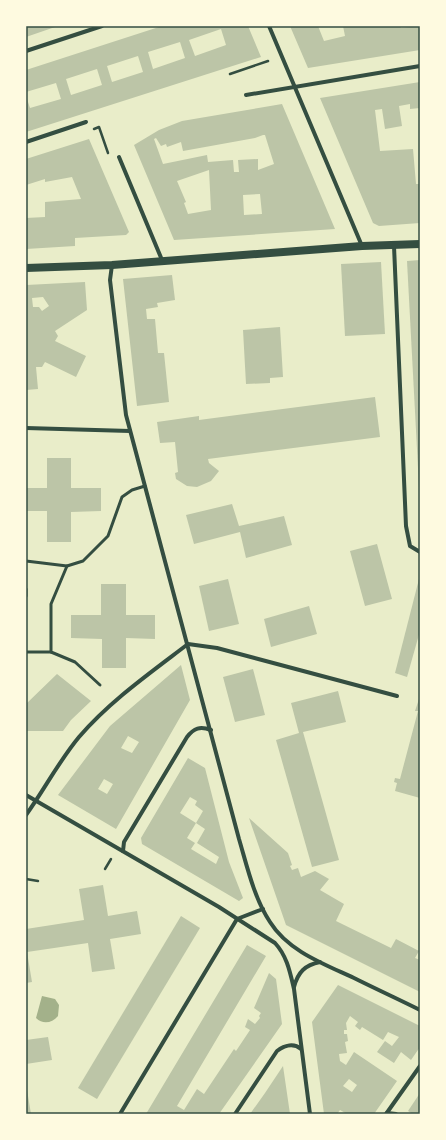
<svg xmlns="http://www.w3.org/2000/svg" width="446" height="1140" font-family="'Alegreya Sans',sans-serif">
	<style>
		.water { fill: #a3b18a }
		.building { fill: #bcc5a7; fill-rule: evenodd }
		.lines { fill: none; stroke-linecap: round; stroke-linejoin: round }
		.path { stroke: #344e41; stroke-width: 2.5 }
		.service { stroke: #344e41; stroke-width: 3 }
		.minor { stroke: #344e41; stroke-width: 4 }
		.secondary { stroke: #344e41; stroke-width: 8 }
		.neatline { fill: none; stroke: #344e41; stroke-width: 1.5 }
	</style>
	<rect width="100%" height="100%" fill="#e9edc9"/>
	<path class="water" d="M42 996 55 999 59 1005 58 1016C52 1023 43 1025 36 1018Z"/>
	<g class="building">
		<polygon points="26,26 58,26 26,37"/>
		<path d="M162 26H248L261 57 26 132V96L30 108 61 99 56 83 26 92V70ZM221 29 226 45 195 56 189 40ZM180 42 185 58 153 69 148 52ZM138 56 143 72 112 82 107 66ZM97 69 102 85 71 95 66 79Z"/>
		<polygon points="290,26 318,26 324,41 345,36 343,26 400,26 401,28 420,26 420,50 308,68"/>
		<polygon points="420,82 420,108 410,109 410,104 399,106 402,126 385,129 382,109 375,110 380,151 413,149 416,184 420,184 420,223 379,226 373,223 320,98"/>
		<path d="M282 104 335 229 174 240 134 145 159 130 182 121ZM263 135H265L274 164 258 170V159L238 160 239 172H234L233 160 208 162 207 155 163 164 154 139 156 138 161 146 166 144 167 147 181 142 183 151 255 138ZM209 170 211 210 188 214 184 203 186 202 177 181ZM260 194 262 214 244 215 243 195Z"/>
		<polygon points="89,139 129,232 126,235 75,238 75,246 26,249 26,218 45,217 45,202 81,199 72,177 45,182 45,179 26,185 26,159"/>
		<polygon points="420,260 420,487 419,487 407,261"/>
		<polygon points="381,262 385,334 345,336 341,264"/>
		<polygon points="172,275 175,300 157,303 158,307 146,309 147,319 155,319 158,353 164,353 169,402 137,406 123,279"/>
		<path d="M85 282 87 310 55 331 58 336 55 341 86 356 76 377 45 362 42 367H36L38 389 26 390V285ZM43 297 49 306 42 311 39 307H33L32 298Z"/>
		<polygon points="280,327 283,377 270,378 270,383 246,384 243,330"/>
		<polygon points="375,397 380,437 208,459 209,463 219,471 211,481 197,487 187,486 176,479 175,473 178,472 175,442 160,443 157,422 199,416 199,420"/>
		<polygon points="47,458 71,458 71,488 101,488 101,511 71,512 71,542 47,542 47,511 26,511 26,488 47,488"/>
		<polygon points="232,504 239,526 284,516 292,545 246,558 240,532 194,544 186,515"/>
		<polygon points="377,544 392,599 365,606 350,551"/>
		<polygon points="228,579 239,624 209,631 199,586"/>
		<polygon points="419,579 420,631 407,677 395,673"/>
		<polygon points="101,584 126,584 126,615 155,615 155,639 126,638 126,668 102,668 102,639 71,638 71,615 101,615"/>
		<polygon points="309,606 317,634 271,647 264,619"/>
		<path d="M181 665 190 700 116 829 58 795 110 726ZM128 736 139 742 132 753 121 748ZM104 779 113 784 107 794 98 789Z"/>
		<polygon points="253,669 265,715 235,722 223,677"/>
		<polygon points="57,674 91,701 71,720 63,731 26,731 26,704"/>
		<polygon points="338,691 346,722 303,732 339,860 312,867 276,740 299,733 291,703"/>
		<polygon points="420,696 420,798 395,791 397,783 394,782 395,778 400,779 418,711 415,711"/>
		<path d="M188 758 205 768 229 862 243 898 239 901 142 844 141 838ZM190 797 197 801 195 805 203 811 196 823 205 829 197 843 219 857 216 864 191 849 195 843 187 838 196 823 180 813Z"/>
		<polygon points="249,818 288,853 292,865 290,866 292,870 298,868 301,877 315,871 329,879 320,890 344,904 336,921 391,948 396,939 419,951 415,958 420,960 420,992 286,925"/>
		<polygon points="103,885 108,916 137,911 141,934 110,939 115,969 92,972 88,943 27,952 32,982 26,983 26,929 84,920 79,889"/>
		<polygon points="181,916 200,928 97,1099 78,1088"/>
		<polygon points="247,945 266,956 177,1106 184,1110 197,1089 204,1094 234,1049 236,1051 250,1030 245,1027 248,1019 255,1024 260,1018 259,1016 261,1013 254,1008 269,973 276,979 282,1024 219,1114 146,1114"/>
		<path d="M338 985 420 1026V1047L411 1060 401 1052 394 1063 377 1052 385 1041 392 1046 399 1037 388 1032 383 1040 362 1027 360 1030 355 1026 358 1022 350 1016 346 1023 347 1030H344V1034H347L348 1041 345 1042 347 1053 339 1054 340 1061 346 1065 354 1052 397 1081 374 1114H347L340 1110 337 1114H324L312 1022ZM349 1079 357 1085 352 1092 343 1086Z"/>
		<polygon points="48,1037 52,1060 26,1064 26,1040"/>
		<polygon points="283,1066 290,1114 250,1114 265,1093"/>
		<polygon points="26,1090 27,1090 31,1114 26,1114"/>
		<polygon points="420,1093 420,1114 413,1114 408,1111"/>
	</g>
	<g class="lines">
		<g class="path">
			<polyline points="230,74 268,61"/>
			<polyline points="94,129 99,127 108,153"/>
			<polyline points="105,869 111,859"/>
			<polyline points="26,879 38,881"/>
		</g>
		<g class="service">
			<polyline points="26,561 67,566 83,561 108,536 122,497 132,490 145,486"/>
			<polyline points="67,566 51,604 51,652 75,662 100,685"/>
			<polyline points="26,589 26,596"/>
			<polyline points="26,652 51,652"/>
		</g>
		<g class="minor">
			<polyline points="269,26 362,246"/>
			<polyline points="26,51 102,26"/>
			<polyline points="246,95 420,66"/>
			<polyline points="26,142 86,122"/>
			<polyline points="119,157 162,260"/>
			<polyline points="394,246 406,526 410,546 420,552"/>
			<path d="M112 265 110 280 126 415 239 839C247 866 254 898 270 922 288 951 324 964 354 978 376 989 398 999 420 1010"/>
			<polyline points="26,428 130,431"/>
			<path d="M26 795 219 907 275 943C287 956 290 972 294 989L310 1114"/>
			<path d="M26 815C44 790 59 761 79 737 110 701 150 673 188 644L217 648 397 696"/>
			<path d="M123 851 124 842 187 737C194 728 200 726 211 730"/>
			<path d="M294 987C298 972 305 965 320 962"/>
			<polyline points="387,1113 396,1114"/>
			<polyline points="120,1114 237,919 263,909"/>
			<path d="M235 1114 277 1051C285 1045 294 1043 301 1049"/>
			<polyline points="386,1114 420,1066"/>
		</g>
		<polyline class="secondary" points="26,268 112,265 362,246 420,244"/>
	</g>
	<rect width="446" height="1140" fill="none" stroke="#fefae0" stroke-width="54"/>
	<rect x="27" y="27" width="392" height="1086" class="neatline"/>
</svg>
